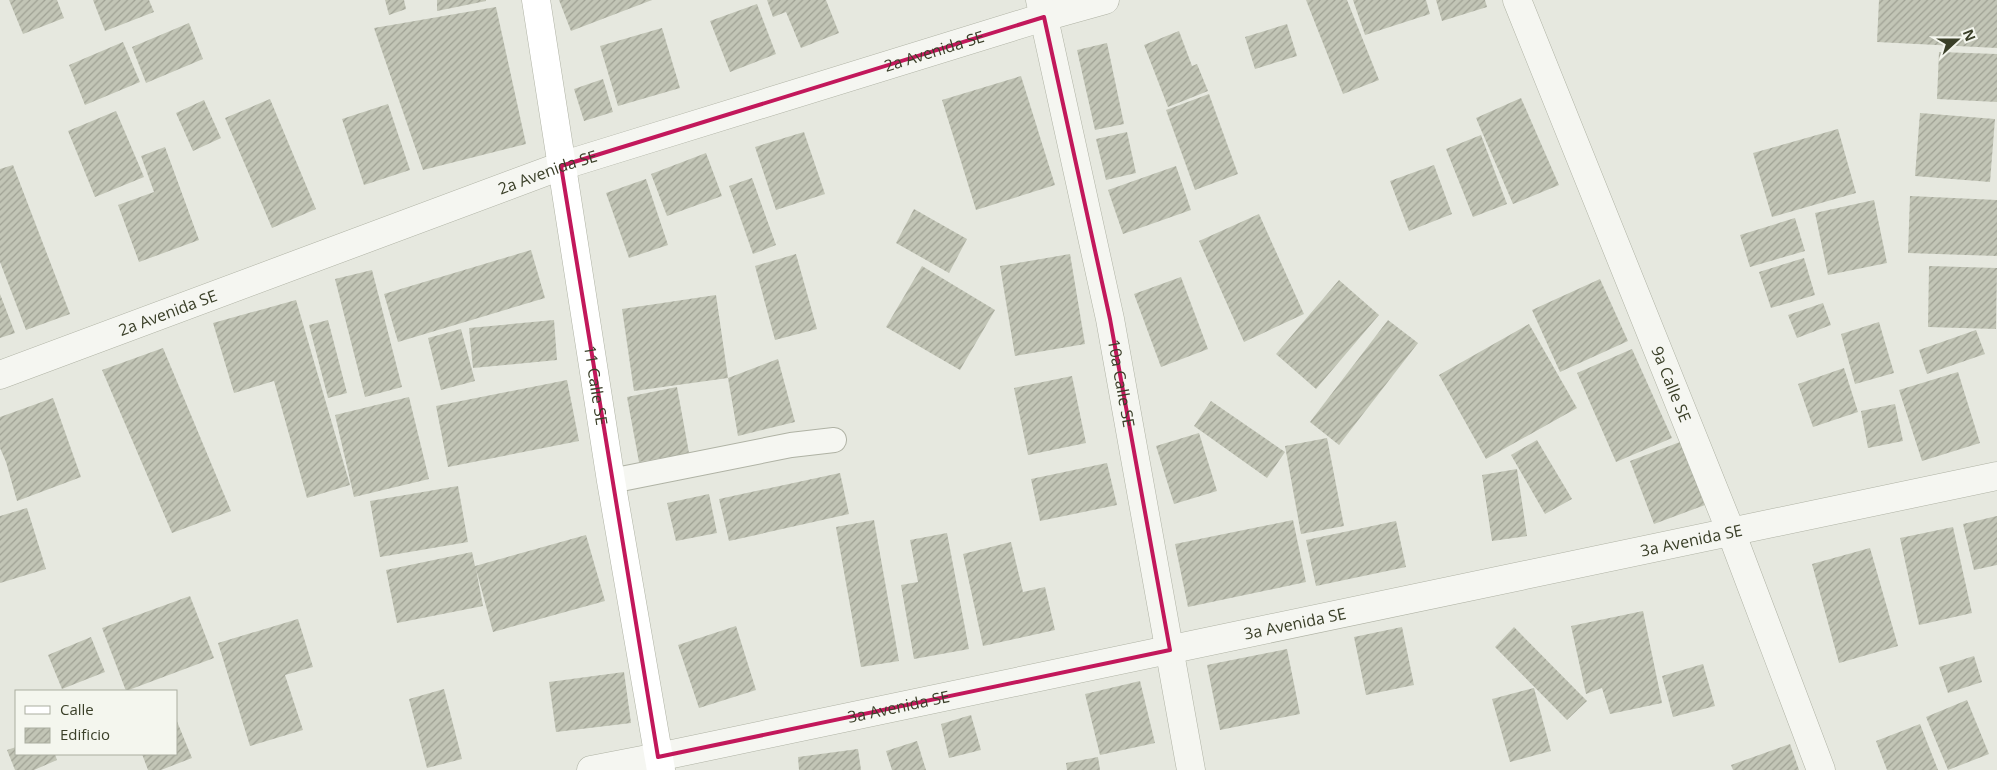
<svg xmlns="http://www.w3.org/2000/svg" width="1997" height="770" font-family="'Open Sans',sans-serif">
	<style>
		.building { fill: url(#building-hatch) }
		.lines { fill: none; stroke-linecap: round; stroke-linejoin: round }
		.lane-casing { stroke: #afb2a4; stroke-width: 26 }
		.street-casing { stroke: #afb2a4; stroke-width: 29 }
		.secondary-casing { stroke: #afb2a4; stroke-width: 29 }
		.lane { stroke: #f5f6f1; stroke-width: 24 }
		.street { stroke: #f5f6f1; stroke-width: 28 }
		.secondary { stroke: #fff; stroke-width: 28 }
		.marked { fill: none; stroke: #c2185b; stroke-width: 4; stroke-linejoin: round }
		.labels { text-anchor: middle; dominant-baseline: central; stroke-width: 4; stroke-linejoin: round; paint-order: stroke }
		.street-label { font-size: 16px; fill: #3a3f28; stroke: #f4f6ee }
	</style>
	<defs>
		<pattern id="building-hatch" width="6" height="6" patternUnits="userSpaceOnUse" patternTransform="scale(1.25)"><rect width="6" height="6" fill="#c2c5b6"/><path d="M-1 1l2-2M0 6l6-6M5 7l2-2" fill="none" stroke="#9fa194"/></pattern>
	</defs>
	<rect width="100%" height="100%" fill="#e6e8df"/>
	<g class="building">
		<polygon points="9,0 57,0 64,18 23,34"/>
		<polygon points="93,0 149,0 154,12 105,31"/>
		<polygon points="385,0 404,0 406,9 389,15"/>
		<polygon points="437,0 486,0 486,1 437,11"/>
		<polygon points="559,0 652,0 571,31"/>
		<polygon points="767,0 826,0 839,33 801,48 786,12 773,17"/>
		<polygon points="1306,0 1347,0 1379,80 1343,94"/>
		<polygon points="1353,0 1426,0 1430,14 1365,35"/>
		<polygon points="1436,0 1485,0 1487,7 1442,21"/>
		<polygon points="1879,0 1997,0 1997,48 1877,42"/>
		<polygon points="757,4 776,54 730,72 710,21"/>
		<polygon points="496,7 526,144 423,170 374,28"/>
		<polygon points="189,23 203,59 146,83 132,47"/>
		<polygon points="1287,24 1297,56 1255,69 1245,37"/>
		<polygon points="662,28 680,88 618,106 600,46"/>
		<polygon points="1179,31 1192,66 1197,64 1208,91 1168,107 1144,45"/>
		<polygon points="123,42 140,82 85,105 69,65"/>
		<polygon points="1107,43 1124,124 1095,130 1077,50"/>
		<polygon points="1939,52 1997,54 1997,102 1937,99"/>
		<polygon points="1021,76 1055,185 976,210 942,100"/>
		<polygon points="603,79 613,112 584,121 574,89"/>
		<polygon points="1209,94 1238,174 1195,190 1166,110"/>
		<polygon points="1521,98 1559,185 1513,204 1476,118"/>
		<polygon points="270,99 316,209 272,228 225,118"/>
		<polygon points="204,100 221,138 193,151 176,113"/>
		<polygon points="388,104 410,170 364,185 342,119"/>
		<polygon points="116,111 144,177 95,197 68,131"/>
		<polygon points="1920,113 1995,119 1990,182 1915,176"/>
		<polygon points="1838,129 1856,193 1772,217 1753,153"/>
		<polygon points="804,132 825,194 776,210 755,147"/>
		<polygon points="1127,132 1136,173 1106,180 1096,139"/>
		<polygon points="1481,135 1507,204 1473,217 1446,149"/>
		<polygon points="165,147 199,240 139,262 118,205 154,192 141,156"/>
		<polygon points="706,153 722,196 667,216 651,174"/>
		<polygon points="13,165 70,314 26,330 0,262 0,169"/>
		<polygon points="1434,165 1452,214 1409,231 1390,181"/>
		<polygon points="1176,166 1191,210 1123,234 1108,190"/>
		<polygon points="752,178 776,245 753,254 729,186"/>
		<polygon points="646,179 668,245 629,258 606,193"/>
		<polygon points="1910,196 1997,200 1997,256 1908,253"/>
		<polygon points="1874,200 1887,263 1828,275 1815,213"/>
		<polygon points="914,209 967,239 949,273 896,243"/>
		<polygon points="1259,214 1304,314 1244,342 1199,241"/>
		<polygon points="1795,218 1805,251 1750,267 1740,235"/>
		<polygon points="531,250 545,298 398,342 384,294"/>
		<polygon points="796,254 817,329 775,340 755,266"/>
		<polygon points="1070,254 1085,344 1015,356 1000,266"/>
		<polygon points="1804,258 1815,295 1771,308 1759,272"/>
		<polygon points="922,266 995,310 960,370 886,327"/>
		<polygon points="1929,266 1997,268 1996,329 1928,327"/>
		<polygon points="372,270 402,387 365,397 335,279"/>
		<polygon points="1181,277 1208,349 1161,367 1134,294"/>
		<polygon points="1600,279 1628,341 1560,372 1532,310"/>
		<polygon points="1339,280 1379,315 1316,389 1276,354"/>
		<polygon points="0,294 15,333 0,338"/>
		<polygon points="716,295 728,378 634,391 622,309"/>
		<polygon points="296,300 350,485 307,498 274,381 234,393 213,323"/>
		<polygon points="1823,303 1831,325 1797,338 1788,315"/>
		<polygon points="328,320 347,393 328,398 309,325"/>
		<polygon points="554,320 557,360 473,368 469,328"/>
		<polygon points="1388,320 1418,343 1339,445 1310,422"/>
		<polygon points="1879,322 1894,373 1855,384 1841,334"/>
		<polygon points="1529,324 1577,408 1486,459 1439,375"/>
		<polygon points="461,329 475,381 441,390 428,338"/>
		<polygon points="1976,330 1985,354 1927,374 1919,350"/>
		<polygon points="163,348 231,511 172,533 102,370"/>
		<polygon points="1632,349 1672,438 1616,462 1577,373"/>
		<polygon points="778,359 795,422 738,436 728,378"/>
		<polygon points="1844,368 1858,412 1813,427 1798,384"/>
		<polygon points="1958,372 1980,443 1922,461 1899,390"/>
		<polygon points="1072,376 1086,443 1028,455 1014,388"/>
		<polygon points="567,380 579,441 448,467 436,406"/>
		<polygon points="677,387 689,453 639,462 627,397"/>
		<polygon points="409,397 429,479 354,497 335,415"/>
		<polygon points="53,398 81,477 17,501 6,462 0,448 0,417"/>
		<polygon points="1211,401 1285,452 1267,478 1194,426"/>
		<polygon points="1895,404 1903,441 1868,448 1861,411"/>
		<polygon points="1199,433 1217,491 1174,504 1156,446"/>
		<polygon points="1327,438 1344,526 1301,534 1285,446"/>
		<polygon points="1537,440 1572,499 1545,514 1511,455"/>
		<polygon points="1680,442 1705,505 1654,524 1630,461"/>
		<polygon points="1107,463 1117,505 1040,521 1031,479"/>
		<polygon points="1517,469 1527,536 1492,541 1482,475"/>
		<polygon points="840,473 849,514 729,541 719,499"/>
		<polygon points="458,486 468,542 380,557 370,501"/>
		<polygon points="709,494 717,533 676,541 667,503"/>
		<polygon points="27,508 46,569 0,583 0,516"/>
		<polygon points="1997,516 1997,565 1974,570 1963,524"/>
		<polygon points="874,520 899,661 861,667 836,527"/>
		<polygon points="1293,520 1306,582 1188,607 1175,544"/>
		<polygon points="1396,521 1406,567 1316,586 1306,540"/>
		<polygon points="1953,527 1972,613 1919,625 1900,538"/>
		<polygon points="947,533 969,649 914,659 901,585 918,582 910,540"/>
		<polygon points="586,535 605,601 493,632 476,569 483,606 397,623 386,570 472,552 475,566"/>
		<polygon points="1011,542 1023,592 1045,587 1055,630 983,646 963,554"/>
		<polygon points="1870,548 1898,646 1839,663 1812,564"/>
		<polygon points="190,596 214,658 126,691 102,628"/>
		<polygon points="1643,611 1662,703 1610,714 1602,688 1586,694 1571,626"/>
		<polygon points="298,619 313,667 285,675 303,730 250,746 218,643"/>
		<polygon points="736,626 756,690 699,708 678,645"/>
		<polygon points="1402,627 1414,685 1366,695 1354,637"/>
		<polygon points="1514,627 1587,701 1567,720 1495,647"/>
		<polygon points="91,637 105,672 62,689 48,655"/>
		<polygon points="1287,649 1300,714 1220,730 1207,665"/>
		<polygon points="1974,656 1982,682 1948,693 1939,667"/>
		<polygon points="1703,664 1715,706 1673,717 1662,676"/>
		<polygon points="624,672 631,723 556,732 549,682"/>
		<polygon points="1140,681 1155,743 1100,755 1085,694"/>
		<polygon points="1534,688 1551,751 1510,762 1492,699"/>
		<polygon points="444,689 462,759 427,768 409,699"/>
		<polygon points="1967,700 1989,754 1948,770 1926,717"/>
		<polygon points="971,715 981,750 949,758 941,724"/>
		<polygon points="176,719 192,758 161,770 148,770 142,754 176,754"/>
		<polygon points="1920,724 1938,770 1887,770 1876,741"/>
		<polygon points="917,741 926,770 892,770 886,751"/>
		<polygon points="1790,744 1799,770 1733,770 1731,765"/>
		<polygon points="16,747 16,754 55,754 57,760 34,770 15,770 7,750"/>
		<polygon points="858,749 861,770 799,770 798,757"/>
		<polygon points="1098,757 1100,770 1067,770 1066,763"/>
	</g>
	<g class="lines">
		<defs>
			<polyline id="lane" points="611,481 791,445 834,440"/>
			<g id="street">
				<path id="s1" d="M1040 0 1110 319 1191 770"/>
				<path id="s2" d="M1517 0 1731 532 1821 770"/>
				<path id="s3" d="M0 375 561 166 1044 17 1105 0"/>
				<path id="s4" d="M591 770 658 757 1997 476"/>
			</g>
			<g id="secondary">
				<path id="s5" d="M536 0 611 481 661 770"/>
			</g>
		</defs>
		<use href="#lane" class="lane-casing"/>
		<use href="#street" class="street-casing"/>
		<use href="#secondary" class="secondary-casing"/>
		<use href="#lane" class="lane"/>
		<use href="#street" class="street"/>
		<use href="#secondary" class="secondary"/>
	</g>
	<path class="marked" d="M1044 17 1110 319 1170 650 658 757 561 166Z"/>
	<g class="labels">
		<g class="street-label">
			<text stroke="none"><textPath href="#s3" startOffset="989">2a Avenida SE</textPath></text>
			<text stroke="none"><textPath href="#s3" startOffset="584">2a Avenida SE</textPath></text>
			<text stroke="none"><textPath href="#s3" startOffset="179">2a Avenida SE</textPath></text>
			<text stroke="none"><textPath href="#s1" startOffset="392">10a Calle SE</textPath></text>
			<text stroke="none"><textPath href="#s2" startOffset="414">9a Calle SE</textPath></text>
			<text stroke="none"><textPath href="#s5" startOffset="390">11 Calle SE</textPath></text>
			<text stroke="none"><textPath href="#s4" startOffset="1124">3a Avenida SE</textPath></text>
			<text stroke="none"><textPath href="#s4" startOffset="719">3a Avenida SE</textPath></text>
			<text stroke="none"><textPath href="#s4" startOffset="314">3a Avenida SE</textPath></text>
		</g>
	</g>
	<rect x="15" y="690" width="162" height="65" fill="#f4f6ee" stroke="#aaad9f"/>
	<rect x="25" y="706" width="25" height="8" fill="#ffffff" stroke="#aaad9f"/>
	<text x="60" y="715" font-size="15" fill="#3a3f28">Calle</text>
	<rect x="25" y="728" width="25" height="15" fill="url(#building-hatch)" stroke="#aaad9f"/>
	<text x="60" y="740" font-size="15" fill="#3a3f28">Edificio</text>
	<g transform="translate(1957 40) rotate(69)" stroke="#f4f6ee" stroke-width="4" paint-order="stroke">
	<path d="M0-4L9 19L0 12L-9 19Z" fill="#3a3f28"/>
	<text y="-8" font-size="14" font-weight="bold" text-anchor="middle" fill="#3a3f28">N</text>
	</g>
</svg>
